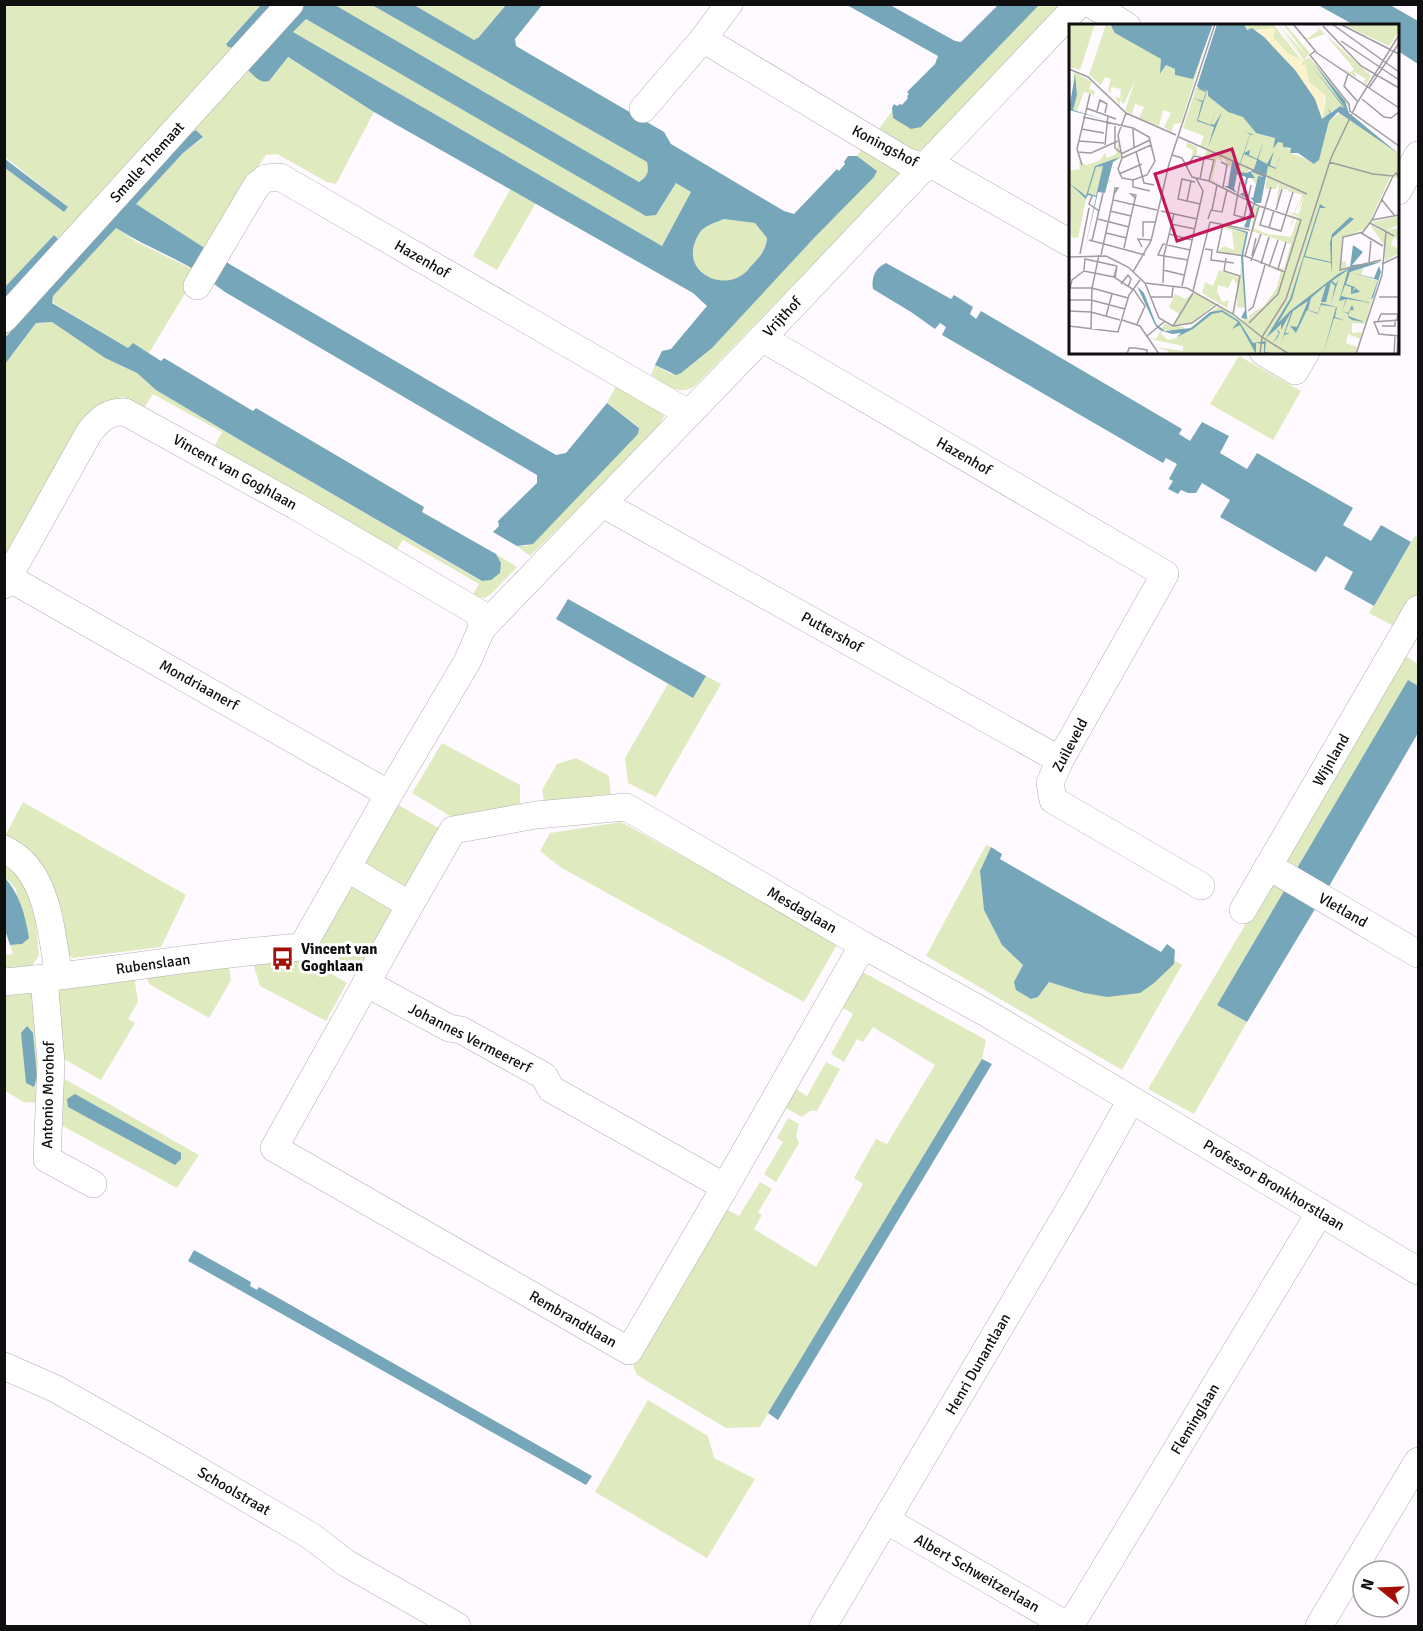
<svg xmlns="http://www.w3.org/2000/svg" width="1423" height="1631" font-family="Signika,sans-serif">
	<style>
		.green { fill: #e0eabf }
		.water { fill: #76a6b9; fill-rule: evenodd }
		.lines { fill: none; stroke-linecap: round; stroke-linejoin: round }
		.minor-casing { stroke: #b1adb2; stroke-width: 28 }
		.minor { stroke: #fff; stroke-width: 27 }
		.labels { text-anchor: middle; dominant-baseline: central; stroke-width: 6; stroke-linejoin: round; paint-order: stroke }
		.street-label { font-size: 15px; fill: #100f10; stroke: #fff }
		.poi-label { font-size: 15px; font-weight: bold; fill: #100f10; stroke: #fff; text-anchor: start }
		.inset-road { fill: none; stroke: #9f9c9f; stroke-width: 1.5 }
		.view { fill: #c2185b; fill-opacity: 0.15; stroke: #c2185b; stroke-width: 3 }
		.inset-edge { fill: none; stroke: #100f10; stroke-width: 3 }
	</style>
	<rect width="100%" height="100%" fill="#fefaff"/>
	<g class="green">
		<polygon points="5,5 261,5 226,43 236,48 269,81 287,57 374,112 336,184 327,182 277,154 266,155 244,186 210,252 135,204 183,153 203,138 196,130 174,144 5,338 5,304 59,240 54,235 5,287 5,168 64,212 68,207 5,157"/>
		<path d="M335 5H372L647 162C650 172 648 176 639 182Z"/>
		<polygon points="414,5 506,5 479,37 474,40"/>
		<polygon points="1039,5 1059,5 1059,11 922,149 915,152 879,129 892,111 893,118"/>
		<polygon points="306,19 656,215 676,183 691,192 662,246 293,32"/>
		<path d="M865 144 900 168V175L695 386C678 397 666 384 651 375L655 365 671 374 814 238 877 171 857 156Z"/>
		<polygon points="511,188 536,203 497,270 473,256"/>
		<path d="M724 219 755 223 767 238C766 250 760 257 752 265 749 268 746 273 742 275 721 291 686 273 694 245 696 239 699 232 703 229 709 224 717 222 724 219Z"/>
		<polygon points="116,228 137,242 198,272 149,353 133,344 128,348 52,302 53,296"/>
		<polygon points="52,322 105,358 137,373 156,390 250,446 481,581 501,563 496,554 517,567 491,594 485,598 472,596 479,584 403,540 396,551 214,447 222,432 153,394 144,408 123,397 103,403 5,561 5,364 36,323"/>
		<polygon points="1239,356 1301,391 1273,440 1210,404"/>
		<polygon points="617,384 657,407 664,416 654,434 530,556 517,546 527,546 639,427 607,403"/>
		<polygon points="1415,536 1418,538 1418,595 1399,629 1369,613"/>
		<polygon points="1402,654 1418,664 1418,686 1408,681 1296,870 1281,862"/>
		<polygon points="706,676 721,684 656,797 628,783 625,758 668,684 693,698"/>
		<polygon points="442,743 520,785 520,807 455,819 412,793"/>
		<polygon points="576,758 609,776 611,794 544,801 542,790 557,764"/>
		<polygon points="23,802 186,895 161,947 73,958 67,954 5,836"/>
		<polygon points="393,802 444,831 406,898 354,868"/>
		<polygon points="621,822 838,943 804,1002 560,867 540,851 550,833"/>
		<polygon points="986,845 991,847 980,871 984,910 1002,945 1023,965 1015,982 1017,990 1032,999 1038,997 1049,982 1084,993 1107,997 1174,964 1174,960 1182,965 1122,1070 926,956"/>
		<polygon points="4,862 25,878 34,904 39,955 32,966 5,970 5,955 13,954 10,945 22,944 16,889 5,877"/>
		<polygon points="349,877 400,905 363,973 311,943"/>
		<polygon points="1270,883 1284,891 1217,1005 1247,1022 1194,1114 1148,1089"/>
		<polygon points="304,958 347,983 326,1021 260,986 252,960"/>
		<polygon points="228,963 231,980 209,1018 149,984 147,975"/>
		<polygon points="861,971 986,1040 982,1059 760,1427 726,1428 637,1375 633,1366 726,1209 739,1216 760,1182 772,1189 758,1212 762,1215 754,1229 816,1267 863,1184 854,1178 876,1139 887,1144 935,1065 873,1027 863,1042 857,1039 844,1062 831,1054 853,1014 840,1006"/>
		<polygon points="134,975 138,1002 128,1019 135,1023 101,1080 62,1058 58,993 66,983"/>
		<polygon points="38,993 41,1103 24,1102 5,1091 5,996"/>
		<polygon points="826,1062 840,1069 817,1111 810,1111 802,1117 786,1108 796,1089 807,1096"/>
		<polygon points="63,1078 199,1155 177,1188 59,1124"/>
		<polygon points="788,1118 799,1124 796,1136 799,1143 776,1182 764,1174 783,1142 777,1138"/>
		<polygon points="648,1400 708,1436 714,1458 755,1479 707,1558 595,1492"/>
	</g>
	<g class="water">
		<polygon points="261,5 279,5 236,48 228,47 226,44"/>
		<path d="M302 5H335L639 182C648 176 649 172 647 162L372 5H414L474 40 479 37 506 5H542L515 39 516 46 664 132 671 144 784 211 794 214 837 169 839 171 845 164 844 162 848 156H857L877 171 874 177 814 238 712 348 681 373 676 375 655 365 662 351 671 349 707 306 693 293 374 112 288 57 269 81C259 84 254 75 247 69ZM306 19 646 216 656 215 676 183 691 192 662 246 293 32ZM724 219 755 223 767 238C766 250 760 257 752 265 749 268 746 273 742 275 721 290 686 273 694 245 696 239 699 232 703 229 709 224 717 222 724 219Z"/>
		<polygon points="1039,5 921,127 911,129 893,118 892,108 894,104 897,106 900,104 902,105 908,98 907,96 909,94 907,92 935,64 938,56 847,5 890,5 955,41 961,42 997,6 996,5"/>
		<polygon points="1318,5 1390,5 1418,21 1418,64 1398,51 1398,26 1354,25"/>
		<path d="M196 130 203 137 183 153 136 204 231 265 556 455 566 453 607 403 639 428 638 434 533 544 517 546 493 532 499 526 498 521 537 483V475L225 292C215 285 205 276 195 270 169 255 141 244 116 228L53 296 52 303 128 348 133 343 161 361 164 358 253 411 256 408 424 507 422 512 496 554 501 563 500 573 491 580 482 581 250 446 156 390 137 373 105 358 52 322 36 323 5 364V338L174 144Z"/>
		<polygon points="5,159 68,207 64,212 5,168"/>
		<polygon points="54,235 59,240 5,304 5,287"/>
		<path d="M886 263 951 299 954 295 973 307 970 314 976 319 981 311 1182 429 1179 434 1190 441 1202 422 1229 436 1220 453 1247 469 1257 453 1353 508 1343 525 1371 541 1381 525 1411 542 1374 606 1344 589 1353 572 1326 556 1316 572 1220 517 1230 500 1202 483 1196 493H1188L1181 490 1178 494 1168 489 1173 481 1169 479 1177 464 1166 458 1163 463 942 335 946 327 940 323 935 329 911 312 873 289C871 278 875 268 886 263Z"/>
		<polygon points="568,599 706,676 693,698 556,619"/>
		<polygon points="1408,680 1418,686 1418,733 1328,888 1296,870"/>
		<polygon points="991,847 1002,854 1000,859 1161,952 1167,944 1175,950 1174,964 1154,983 1140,993 1107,997 1084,993 1049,982 1038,997 1031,999 1016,990 1014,982 1023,965 1002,945 984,910 980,871"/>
		<path d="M4 877C20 894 25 915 29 938L22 944 10 945 5 930Z"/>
		<polygon points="1284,891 1315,909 1247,1022 1217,1005"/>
		<polygon points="27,1026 33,1033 37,1077 34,1087 26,1083 21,1033"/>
		<polygon points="982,1059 992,1064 778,1420 768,1413"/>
		<polygon points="75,1094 181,1153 181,1159 175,1165 68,1107 67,1099"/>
		<polygon points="194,1250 251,1282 250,1286 257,1290 259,1287 592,1476 586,1485 188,1261"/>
	</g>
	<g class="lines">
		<defs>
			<g id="minor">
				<polyline points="1091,4 1127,26"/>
				<polyline points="703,39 906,161 923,167 936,167 1070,243"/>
				<polyline points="643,109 703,39 729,4"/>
				<polyline points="1398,191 1418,155"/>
				<polyline points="197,286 257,185 266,178 280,177 688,413"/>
				<polyline points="4,319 290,4"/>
				<polyline points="762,338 1165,574 1060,760 1050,783 1053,800 1201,886"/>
				<polyline points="1263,352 1295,371 1306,352"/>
				<polyline points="603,504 1060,760"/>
				<polyline points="9,578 389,794"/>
				<path d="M4 585 90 431C101 419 108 411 125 412L296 506 479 613 482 628 467 662 389 794 302 947C202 954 104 973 4 982"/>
				<polyline points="482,628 762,338 1079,4"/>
				<path d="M4 849C13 854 21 859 27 867 50 895 52 940 59 975"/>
				<polyline points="1268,866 1418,954"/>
				<polyline points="347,868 410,905 453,830 536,815 626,807 863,945 988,1014 1418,1271"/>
				<polyline points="410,905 274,1148 629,1351 725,1187 863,945"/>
				<polyline points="1243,910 1418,609"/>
				<polyline points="44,978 51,1063 47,1159 93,1184"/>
				<polyline points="366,983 449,1028 461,1030 544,1076 551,1089 725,1187"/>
				<polyline points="4,1366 56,1389 162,1449 311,1536 346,1563 457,1626"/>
				<polyline points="886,1520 1068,1626"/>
				<polyline points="823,1626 1079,1193 1131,1100"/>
				<polyline points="1070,1626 1320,1212"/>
				<polyline points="1319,1626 1418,1461"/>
			</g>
		</defs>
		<use href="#minor" class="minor-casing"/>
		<use href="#minor" class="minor"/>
	</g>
	<defs>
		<symbol id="bus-bare" viewBox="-9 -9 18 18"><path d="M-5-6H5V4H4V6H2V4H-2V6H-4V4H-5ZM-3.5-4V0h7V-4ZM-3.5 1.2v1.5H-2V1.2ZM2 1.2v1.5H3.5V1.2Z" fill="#a40f04" stroke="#fff" stroke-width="2.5" paint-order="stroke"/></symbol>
	</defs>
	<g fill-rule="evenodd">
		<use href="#bus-bare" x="266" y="942" width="33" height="33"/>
	</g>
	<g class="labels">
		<g class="street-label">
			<text transform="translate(885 146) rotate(28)">Koningshof</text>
			<text transform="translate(147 162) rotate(-48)">Smalle Themaat</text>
			<text transform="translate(422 259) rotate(30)">Hazenhof</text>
			<text transform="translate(782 317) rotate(-47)">Vrijthof</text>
			<text transform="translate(964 456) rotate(30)">Hazenhof</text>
			<text transform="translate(235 472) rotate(29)">Vincent van Goghlaan</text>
			<text transform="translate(832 632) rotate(29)">Puttershof</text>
			<text transform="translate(199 685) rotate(29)">Mondriaanerf</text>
			<text transform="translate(1070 745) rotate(-62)">Zuileveld</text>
			<text transform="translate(1331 760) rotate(-60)">Wijnland</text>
			<text transform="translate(802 910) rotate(30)">Mesdaglaan</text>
			<text transform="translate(1343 910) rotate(30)">Vletland</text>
			<text transform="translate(153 964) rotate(-8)">Rubenslaan</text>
			<text transform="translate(470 1038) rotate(27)">Johannes Vermeererf</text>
			<text transform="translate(48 1095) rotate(-89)">Antonio Morohof</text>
			<text transform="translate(1274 1185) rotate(31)">Professor Bronkhorstlaan</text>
			<text transform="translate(573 1319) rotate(30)">Rembrandtlaan</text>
			<text transform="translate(978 1364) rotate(-60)">Henri Dunantlaan</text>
			<text transform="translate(1195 1419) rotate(-59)">Fleminglaan</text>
			<text transform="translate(234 1491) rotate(30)">Schoolstraat</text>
			<text transform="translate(977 1573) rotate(30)">Albert Schweitzerlaan</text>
		</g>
		<g class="poi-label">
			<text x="301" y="949">Vincent van<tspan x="301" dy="17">Goghlaan</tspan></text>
		</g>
	</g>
	<g transform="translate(1069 24)">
		<rect width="330" height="330" fill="#fefaff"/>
		<path d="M0 0H26L11 46 0 43ZM37 0 92 35V50L97 41 107 45 106 51 115 52 133 35 136 23 112 99 105 100 102 108 95 103 102 89 94 86 90 102 70 94 75 83 66 80 63 90 56 87 66 56 55 80 52 78 54 68 50 81 46 73 51 74 52 65 42 63V69L39 67 42 55 36 53 32 61 20 51ZM148 0 128 62 139 67V72L159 88 175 93 187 109 206 114 204 125 209 117 215 119 214 123 222 125 221 129 248 139 260 97 272 88 330 130V154L324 153 326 148 322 151 298 204 273 214 271 238 277 237V243L310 236 311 238 280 245 295 242 292 251 306 256 310 245 311 249 296 300 283 299V309L293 308 291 315 279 310 277 319 288 323 286 330H98L99 327 87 323 114 327V322L81 315 88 314 95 300 115 303V306H95L92 310 99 316 107 314 150 282 173 297 178 292 180 296V291L195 282 207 265 212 248 196 243 213 247 215 249 217 244 213 246 209 244H215L222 220 182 207 186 180 189 184 192 183H195L189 184 184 204 199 210 222 213 228 195 225 194 220 208 224 193 218 190 232 194 218 188 225 189 231 172 226 189 230 190 235 172 228 188 233 171 219 167 220 163 218 166 212 164 207 184 210 158 207 165H196L198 153 187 148 198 153 189 152 187 161 180 150 184 147 180 145 177 152 168 148 169 140 164 158 167 139 162 158 164 160H161L166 139 159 143 154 133 153 138 148 134 143 156 153 162 142 157 145 135 125 131 122 139 118 141 117 139 121 138 124 126 117 123 118 118 128 123V131L135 132 138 126 112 114 131 122 135 112 114 104ZM175 0H204L231 34 234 37 240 33 280 81 281 90 279 82 243 38 278 82V86L271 82 253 95 257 73 240 58 236 42H231L234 37 218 29 204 13 206 4 179 7ZM206 0 235 34 209 0 238 32 214 0H216L241 29 235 36ZM245 0 302 52 297 61 294 58 297 55 284 47 288 54 272 44 282 48 285 45 256 10 239 16 235 12 239 14 250 6ZM273 0H330V7L320 22ZM5 48 23 58 20 65 26 67 25 71 15 68 8 87 4 86 8 71 5 52 0 70ZM49 117 52 134 43 139 39 156 45 158H38L36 168 30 167 35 142 27 172 14 171 17 175 9 214 2 213 0 147 11 145 10 137 17 141 30 137 36 129 38 134 47 130ZM330 192V201L318 206 330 204 329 216 303 198ZM155 199 179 207 174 232 179 208 155 204 177 209 172 232 149 227 155 222 165 226 163 207 154 204ZM301 201 325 213 322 221 328 224 330 219V229L316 237 315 221ZM172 237 176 284 168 283V261L164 254 159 264 149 261 148 267 153 278 160 276 158 284 133 269 136 258 144 262 150 246 171 254ZM125 269 146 280 124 298 106 301 119 276 110 290 100 283 106 270 116 275Z" fill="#e0eabf"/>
		<path d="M206 4 204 13 218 29 233 36 231 41H237L240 58 256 71 252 96 246 75 226 46 188 6Z" fill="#fcf2cc"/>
		<path d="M41 0H144L124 55 106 51V45L97 41 91 50 92 35 46 9ZM148 0H175L178 6 183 4 195 13 226 46 246 75 253 95 261 89 259 84 262 89 271 82 275 84 241 40 278 86 244 38 276 77 280 89 330 130 269 88 260 97 250 136 245 140 229 129H221L222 124 214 123V119L209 118 204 125 206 114 187 109 174 93 159 88 139 72V67L132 64 138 67 129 96 142 101 147 86 142 100 145 101 153 88 139 123 145 103 128 97 133 78 124 74 134 77 137 68 127 64 131 65 128 62ZM6 50 8 71 4 86 37 96 0 86ZM175 107 185 111H181L175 129 181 126 180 131 188 135 195 117 189 135 198 140 205 127 201 141 207 144 212 130 204 154 207 145 199 142 192 179H186L180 204 175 203 185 178 181 173 184 174 189 152 195 153 181 147 186 154H179L175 170 178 174 170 170 174 169 177 153 168 150 165 165 168 169 155 162H159L163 138 171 139 181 110ZM175 130 188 136 185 145 178 149 168 148ZM51 133 44 138 36 169 29 168 15 229 27 173 19 171 17 175 0 159 12 168 16 153 12 168 17 172 26 142ZM34 142 27 172 19 169 27 143ZM251 180 257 184H251L236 232 262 238 261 219 263 210 281 193 285 195 263 214V250L262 239 235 233 223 275 209 299 221 287 269 250 281 244 284 221 294 228 283 241 312 238 281 248 305 254 310 242 312 248 304 274 302 275 309 256 281 248 277 260 286 263 283 268 287 264 291 268 282 270V263L276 261 272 272 303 279 278 275 273 287 279 289 283 281 285 286H281L279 292 296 298 283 296 279 293V290L273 287 277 275 270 277 279 246 263 257 267 260 270 254 262 279 266 262 262 258 257 278H252L257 261 242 274 239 286 249 289 252 279 268 283 266 293 277 297 265 294 254 330 267 283 252 281 237 326 249 290 238 286 227 309 221 302 228 303 239 277 224 287 216 309H221L215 311 211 322 222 288 212 306V300L207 305 211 308 209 313 204 319 210 309 207 305 197 314 221 275ZM155 202 179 208 174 232 178 295 172 294 176 286 172 233 177 209ZM68 262 75 269 87 300 96 307 122 304 141 288 153 286 170 297 184 319 197 317 196 328 208 330 195 329V320L187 319V330L171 301 163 305 169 298 153 288 143 290 124 305 108 313 112 309 103 310 91 306 86 301Z" fill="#76a6b9" fill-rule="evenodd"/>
		<path class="inset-road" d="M224 0 248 29 330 84M263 0 330 48M271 0 330 30M254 2 292 42 330 64M272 17 330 56M246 27 241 31 280 80 281 87 330 122M0 45 19 53 57 89 107 111M279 50 275 62 288 77M300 64 330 19M293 75 315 93 322 94 330 88M17 84 47 95M28 87 31 76 38 80 36 89M14 93 64 104 80 113 86 137 78 151 64 156 53 154 49 145 53 134M46 102V124L52 129M12 105 35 109M64 105 65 124M110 113 238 170M10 117 35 119M36 121 39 91M67 127 75 159 85 161M8 128 22 129 49 117M52 130 81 116M103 131 113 134 123 153 140 157 190 182M53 134 49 111 57 89M53 134 82 121M152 138 158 141 154 163M260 138 304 150 324 152 327 149 330 153M13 141 8 125 21 70M118 142 125 132 145 136 140 157M50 150 73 140M131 155 135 134M64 156V163L81 167M126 158 113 155 109 175 131 180M171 158 165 191 180 195M202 163 191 201 212 207 224 168M45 170 49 164H46L44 176 88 186M23 172 20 180 30 187M313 176 326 192M118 177 122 157M190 182 176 232 216 248M143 186 148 161M207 186 213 165M41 187 62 192M92 187 128 195M175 194 182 161M29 195 60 203M139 195 142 186 153 188 158 166M303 196 294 208 274 213 271 246 312 236M303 196 324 152M303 196 330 191M141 198 181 206M301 199 325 212M102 200 126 205M154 200 148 228 176 232M200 204 205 186M37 209 58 214M292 209 314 222M100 210 123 216M74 213V198H87M20 216 76 231M23 217 34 169M73 223 69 215 82 216M55 224 62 192 67 171 62 170 66 174M136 225 143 226 142 236 165 239M11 230 20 184M32 231 44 176M183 232 187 214M0 233 37 232 59 243 76 259 118 264 164 290 194 314M157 234 155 247 171 252 164 290M119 236 89 231 94 220 121 226M182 237 192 210M300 238 302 217M192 240 200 213M313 240 330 232M200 243 209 216M209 245 217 218M15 246 16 235 48 242M94 246 115 251M64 248 82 217 100 140 146 0M45 253 48 242 46 254M76 259 90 294 104 302 123 299 149 280M94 259 95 231 105 190M52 260 59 251 62 255 59 263M113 262 134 167 127 154M1 264 3 256 15 247 45 253 65 266 76 282 68 300M1 264H23L59 274M124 267 141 198M81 273H103L104 262M310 273H330M0 276H22L56 285M0 287 22 288 51 296M179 287 184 283 196 241M37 292 43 270M53 296 71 302 90 330M330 296 305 298 310 310 330 312M309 297 312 290H329L328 296M180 299 209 270 232 196 190 182M0 302 49 308 60 271 71 256M104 302 124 269M313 302H326V296M22 305 23 264 30 231M78 312 95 298M193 313 220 330M58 330 60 324H66L78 326V330M191 330 193 313 217 275 262 134 288 79 330 11M287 330 313 251 317 208M325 330 326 312M328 330 329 312"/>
		<path class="view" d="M163 125 184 192 108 217 86 150Z"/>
		<rect width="330" height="330" class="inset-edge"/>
	</g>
	<rect width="1423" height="1631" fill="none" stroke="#100f10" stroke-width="12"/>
	<g transform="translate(1381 1589) rotate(288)"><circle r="28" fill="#ffffff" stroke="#9f9f9f" stroke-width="1.5"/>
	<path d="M0-4.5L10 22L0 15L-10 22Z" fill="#a40f04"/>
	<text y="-9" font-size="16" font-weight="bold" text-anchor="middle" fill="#100f10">N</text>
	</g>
</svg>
